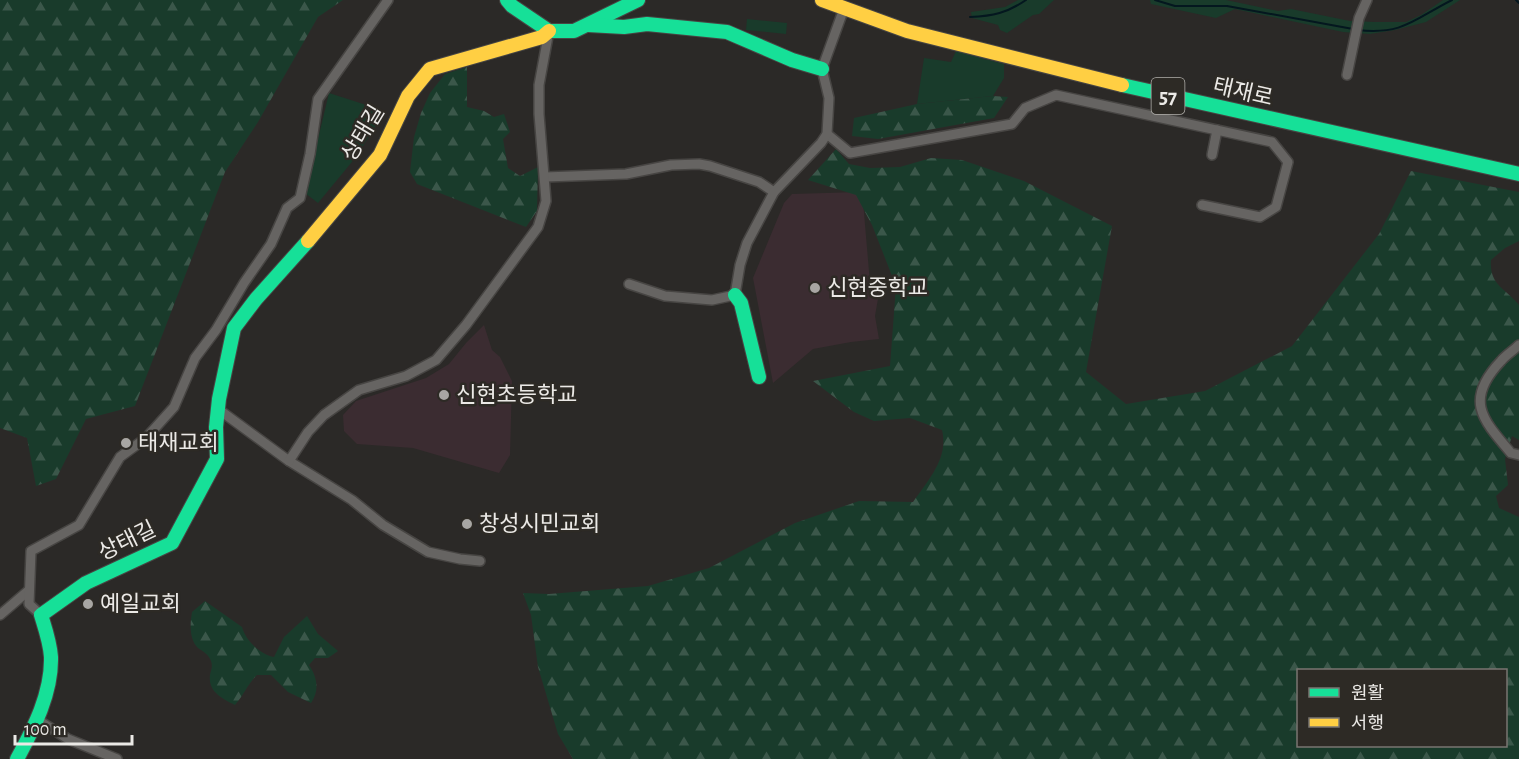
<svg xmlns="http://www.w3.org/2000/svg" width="1519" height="759" font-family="'Alegreya Sans','Noto Sans KR',sans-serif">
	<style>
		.education { fill: #3b2c31 }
		.green { fill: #193b2b }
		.forest { fill: url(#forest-firs); fill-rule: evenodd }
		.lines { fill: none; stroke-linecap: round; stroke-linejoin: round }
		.stream { stroke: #04171f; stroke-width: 2 }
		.street-casing { stroke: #474543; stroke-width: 12 }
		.fast-casing { stroke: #474543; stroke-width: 16 }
		.slow-casing { stroke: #474543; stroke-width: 16 }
		.street { stroke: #666462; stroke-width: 9 }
		.fast { stroke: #16e098; stroke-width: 14 }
		.slow { stroke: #ffcf43; stroke-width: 14 }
		.poi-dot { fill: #a8a6a3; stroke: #2d2a25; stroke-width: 2 }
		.labels { text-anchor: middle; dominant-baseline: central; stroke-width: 5; stroke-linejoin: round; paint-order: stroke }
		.shield { fill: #2d2a25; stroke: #b2b0ac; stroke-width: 1.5 }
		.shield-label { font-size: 21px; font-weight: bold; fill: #ebe9e6 }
		.street-label { font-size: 22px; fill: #ebe9e6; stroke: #2d2a25 }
		.poi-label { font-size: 22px; fill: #ebe9e6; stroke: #2d2a25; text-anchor: start }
	</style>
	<defs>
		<pattern id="forest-firs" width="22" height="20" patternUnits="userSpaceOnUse" patternTransform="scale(1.5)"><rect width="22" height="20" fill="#193b2b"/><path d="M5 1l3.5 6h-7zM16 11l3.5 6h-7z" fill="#3b574a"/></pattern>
	</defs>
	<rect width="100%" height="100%" fill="#2b2927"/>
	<g class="education">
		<polygon points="860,192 863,201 870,283 879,293 875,316 879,339 851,342 813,349 773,383 753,278 784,203 792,194"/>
		<polygon points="484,325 492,350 500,357 512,381 510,455 499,473 413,448 357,444 344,431 343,415 356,401 426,378 449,364 466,343"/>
	</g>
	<g class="green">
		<polygon points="1018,0 1054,0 1039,14 1033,15 1007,33 1000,30 998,25 972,18 971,12 1005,7"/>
		<polygon points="1150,0 1226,0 1278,11 1291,9 1350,21 1375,22 1406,22 1421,15 1443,0 1460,0 1426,22 1395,30 1370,34 1343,32 1235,9 1216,18 1151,4"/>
		<polygon points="747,19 787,23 786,34 746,30"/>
		<polygon points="956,51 1004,64 1004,78 993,96 917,104 924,58 951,62"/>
		<polygon points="329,93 385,111 356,157 318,203 305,193"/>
	</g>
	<g class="forest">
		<polygon points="0,0 343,0 318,17 258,122 225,172 135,406 86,419 56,479 36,486 27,438 0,428"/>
		<polygon points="467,67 467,107 484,111 494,117 504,114 510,132 503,139 508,168 520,176 538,167 537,211 526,227 417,184 410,172 414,137 421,113 430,93 445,74"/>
		<polygon points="993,96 1008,97 994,118 878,139 852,136 854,118 917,104"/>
		<path d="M836 149 849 164 870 168 900 167 931 158 962 160 1024 181 1112 226 1086 372 1126 404 1205 391 1292 346 1379 234 1411 171 1519 192V241L1505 248 1491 260C1489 285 1505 288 1519 305V440L1512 436 1505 459 1508 485 1496 496 1499 508 1519 517V759H573L558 734 538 667 531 615 523 593 549 594 648 586 709 568 795 523 859 501 913 502C928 480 949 458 942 430L910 418 874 421 854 412 813 381 890 366 896 286 872 225 856 195 808 180ZM1298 670H1506V746H1298Z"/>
		<path d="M205 601 242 627C246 641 260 654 274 657L284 637 307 616 318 634 338 651 328 658H315L309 665C317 677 320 690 311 703L288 692 271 675H257C247 685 244 695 235 705 222 698 208 692 210 675 211 670 213 667 211 661 208 654 204 652 198 648 189 639 190 624 192 612Z"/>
	</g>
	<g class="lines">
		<g class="stream">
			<polyline points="1155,0 1175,6 1227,6 1353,29"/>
			<polyline points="1516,0 1519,3"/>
			<path d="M970 17C993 16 1007 13 1026 0"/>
			<path d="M1358 30C1404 35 1414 19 1452 0"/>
		</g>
		<defs>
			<g id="street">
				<polyline points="1347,75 1359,18 1367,0"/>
				<polyline points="827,134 850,153 1012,124 1025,108 1056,95 1272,142 1288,162 1276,207 1260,217 1202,205"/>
				<polyline points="1212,155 1217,130"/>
				<polyline points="545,177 626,174 671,165 699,164 710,166 759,182 774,192"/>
				<polyline points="629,284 665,296 712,300 735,295 740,265 747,243 774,192 821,143 827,134 829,98 822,69 842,14"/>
				<path d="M1519 345C1513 351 1506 355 1501 361 1464 400 1482 419 1511 453L1519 455"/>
				<polyline points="218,409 289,461 352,500 383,525 428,552 460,559 480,561"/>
				<polyline points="289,461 308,432 324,415 359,390 406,376 436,360 466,325 538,227 546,201 539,114 539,85 549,31"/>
				<polyline points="0,615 28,591"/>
				<polyline points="41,615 29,604 31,551 79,525 120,457 146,438 174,407 195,358 216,330 244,283 271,244 287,208 300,198 310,154 318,99 388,0"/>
				<polyline points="38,720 68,739 117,759"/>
			</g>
			<g id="fast">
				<polyline points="507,0 512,6 549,31 574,31 638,0"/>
				<polyline points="588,25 624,27 647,24 727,32 792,60 822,69"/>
				<polyline points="1122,85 1519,174"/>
				<polyline points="735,295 741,303 759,377"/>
				<path d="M17 759C34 728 52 693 51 657 50 642 45 628 41 615L86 583 172 543 217 459 216 427 219 399 234 328 256 299 308 241"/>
			</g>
			<g id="slow">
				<polyline points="822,0 907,31 1122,85"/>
				<polyline points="308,241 380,155 408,96 430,69 542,37 549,31"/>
			</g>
		</defs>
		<use href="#street" class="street-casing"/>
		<use href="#fast" class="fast-casing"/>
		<use href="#slow" class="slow-casing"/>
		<use href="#street" class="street"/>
		<use href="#fast" class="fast"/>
		<use href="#slow" class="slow"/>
	</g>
	<g class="poi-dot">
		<circle cx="815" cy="288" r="6"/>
		<circle cx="444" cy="395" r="6"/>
		<circle cx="126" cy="443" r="6"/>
		<circle cx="467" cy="524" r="6"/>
		<circle cx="88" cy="604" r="6"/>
	</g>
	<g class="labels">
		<rect class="shield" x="1151.5" y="78" width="33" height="36" rx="4.5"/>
		<g class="shield-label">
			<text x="1168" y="96">57</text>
		</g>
		<g class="street-label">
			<text transform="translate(1243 92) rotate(13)">태재로</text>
			<text transform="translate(363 133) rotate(-59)">상태길</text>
			<text transform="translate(127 541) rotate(-26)">상태길</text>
		</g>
		<g class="poi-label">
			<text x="827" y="288">신현중학교</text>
			<text x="456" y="395">신현초등학교</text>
			<text x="138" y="443">태재교회</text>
			<text x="479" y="524">창성시민교회</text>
			<text x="100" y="604">예일교회</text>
		</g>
	</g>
	<rect x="1297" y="669" width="210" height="78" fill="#2d2a25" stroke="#797672" stroke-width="1.5"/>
	<rect x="1309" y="688" width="30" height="9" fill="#16e098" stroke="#797672" stroke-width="1.5"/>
	<text x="1351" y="699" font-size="18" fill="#ebe9e6">원활</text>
	<rect x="1309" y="718" width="30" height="9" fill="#ffcf43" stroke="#797672" stroke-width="1.5"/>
	<text x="1351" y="729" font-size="18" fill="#ebe9e6">서행</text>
	<path d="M15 735v9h117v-9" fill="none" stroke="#ebe9e6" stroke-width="3"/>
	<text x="24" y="735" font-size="18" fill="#ebe9e6" stroke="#2d2a25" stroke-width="4.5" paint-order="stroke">100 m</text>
</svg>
